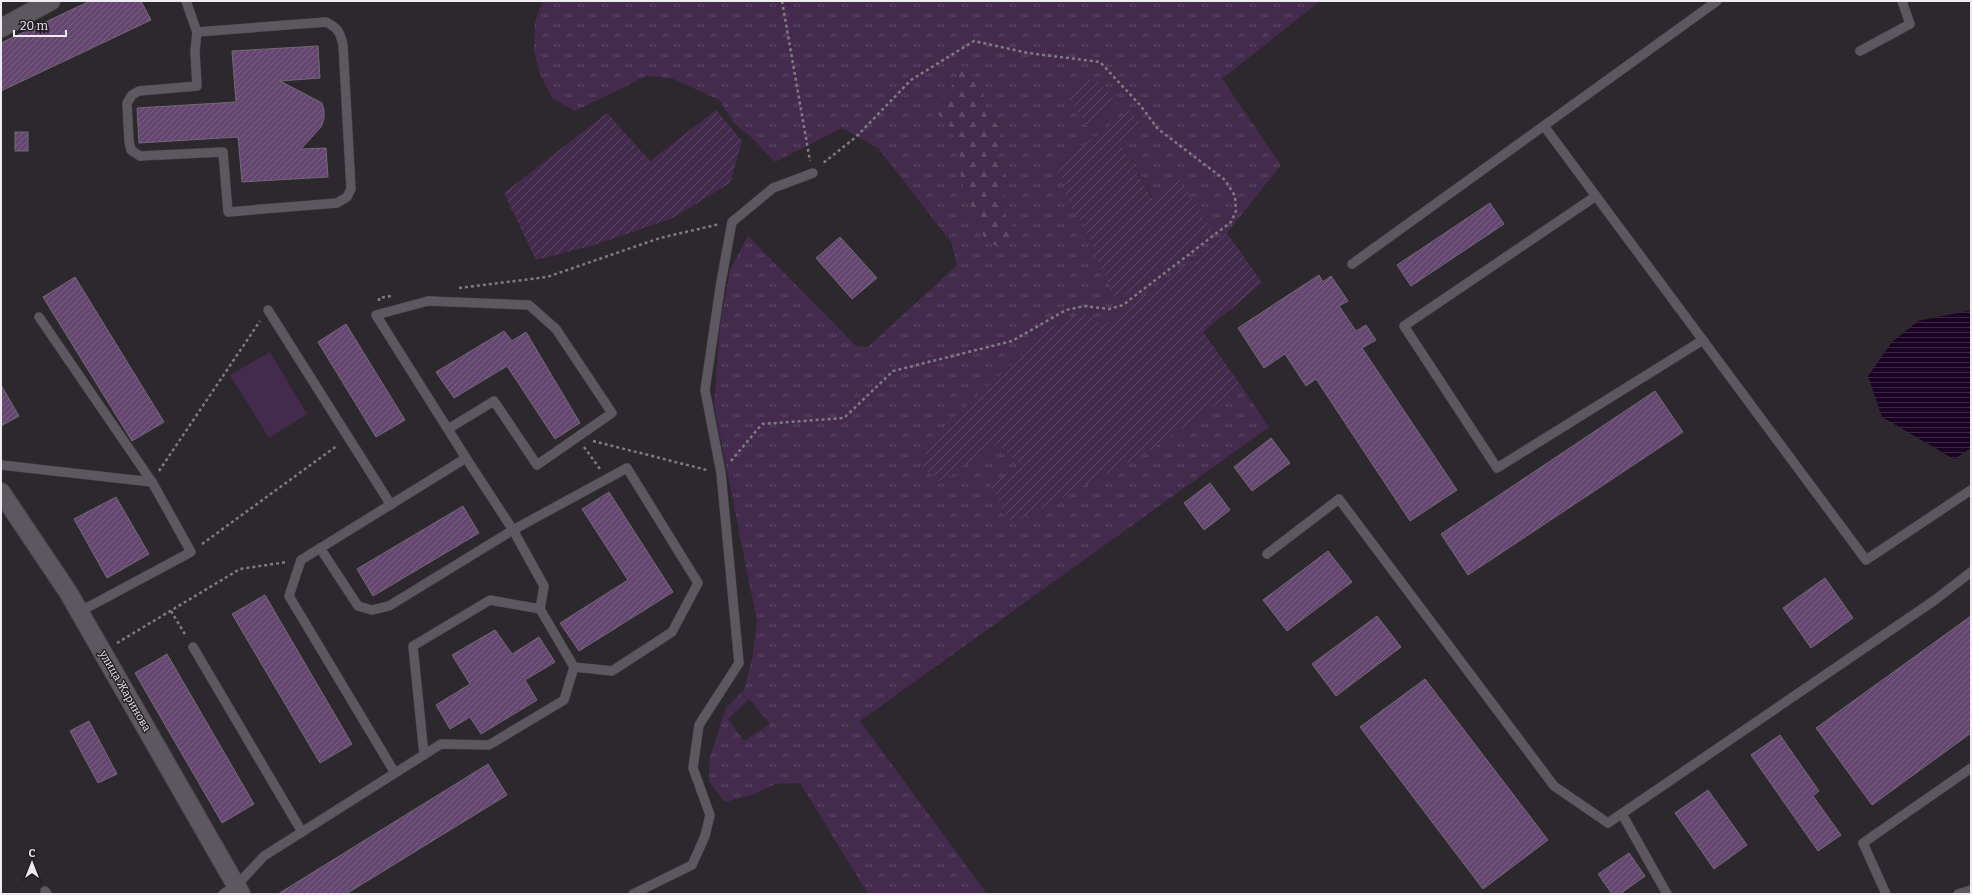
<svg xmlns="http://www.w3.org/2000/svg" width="1972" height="895" font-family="Bitter,serif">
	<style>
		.grass { fill: url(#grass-tufts); fill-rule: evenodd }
		.forest { fill: url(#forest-firs) }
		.garden { fill: url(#garden-furrows) }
		.pitch { fill: #442b4d }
		.water { fill: url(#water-rules) }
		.building { fill: url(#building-hatch); stroke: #706b72 }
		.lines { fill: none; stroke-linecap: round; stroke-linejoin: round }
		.lane-casing { stroke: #48454a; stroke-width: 10 }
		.street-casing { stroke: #48454a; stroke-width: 20 }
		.path { stroke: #7f7c81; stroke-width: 2.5; stroke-dasharray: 3 3; stroke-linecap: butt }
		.lane { stroke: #5d585f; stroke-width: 9 }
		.street { stroke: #5d585f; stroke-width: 18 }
		.labels { text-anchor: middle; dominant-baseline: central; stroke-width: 3; stroke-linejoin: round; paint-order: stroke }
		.street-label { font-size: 11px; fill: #eeecf0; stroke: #221e24 }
	</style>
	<defs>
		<pattern id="grass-tufts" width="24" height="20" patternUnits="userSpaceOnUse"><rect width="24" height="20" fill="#442b4d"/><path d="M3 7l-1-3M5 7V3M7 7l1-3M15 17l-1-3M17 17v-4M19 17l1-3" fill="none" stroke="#5f4a67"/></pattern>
		<pattern id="forest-firs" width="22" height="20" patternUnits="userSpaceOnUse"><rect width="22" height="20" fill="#442b4d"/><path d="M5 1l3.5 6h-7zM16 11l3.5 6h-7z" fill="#5f4a67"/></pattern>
		<pattern id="garden-furrows" width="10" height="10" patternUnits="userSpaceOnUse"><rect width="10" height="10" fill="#442b4d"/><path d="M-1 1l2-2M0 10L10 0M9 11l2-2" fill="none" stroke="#5f4a67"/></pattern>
		<pattern id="water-rules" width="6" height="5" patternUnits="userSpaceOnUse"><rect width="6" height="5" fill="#1b0124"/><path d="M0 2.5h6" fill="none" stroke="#3c2644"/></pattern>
		<pattern id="building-hatch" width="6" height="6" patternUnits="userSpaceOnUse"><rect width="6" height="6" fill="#654671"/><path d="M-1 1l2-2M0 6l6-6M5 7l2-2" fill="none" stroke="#7b6186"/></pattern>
	</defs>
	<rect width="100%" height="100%" fill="#2c282e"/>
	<path class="grass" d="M543 1H1320L1222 79 1281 165 1227 233 1103 326 1048 329 1024 353 941 482 998 442 1020 465 1147 452 1242 387 1269 427 860 721 987 894H868L800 783 775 784 752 795 725 802 709 782 710 757 726 708 744 690 752 659 757 622 714 405 720 327 730 270 748 236 856 346 868 347 957 265 951 242 878 148 842 128 775 162 752 138 734 123 719 100 671 78 646 76 575 111 553 99 540 75 534 50 535 22ZM964 65 982 84 985 110 1001 130 996 156 1008 180 1001 207 1014 230 985 240 968 201 960 173V148L949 126 933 108 951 87ZM1122 146 1153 198 1097 260 1091 240 1061 188 1067 185 1055 166ZM749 699 770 724 744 741 728 719Z"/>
	<polygon class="forest" points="964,65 982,84 985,110 1001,130 996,156 1008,180 1001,207 1014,230 1002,249 985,240 968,201 960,173 960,148 949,126 932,108 951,87"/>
	<g class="garden">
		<polygon points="1085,78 1099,82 1117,103 1088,127 1066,94"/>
		<polygon points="716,110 742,141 730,183 673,218 594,245 536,260 504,193 607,113 650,161"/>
		<polygon points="1130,110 1143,127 1122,146 1152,198 1179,179 1212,230 1117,301 1097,260 1091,240 1061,188 1067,185 1055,166"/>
		<polygon points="1227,233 1262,283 1203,332 1242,387 1147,452 1012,524 990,485 1019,465 998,443 941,482 920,464 942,428 1024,353 1048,329 1072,317 1087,313 1103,326"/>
	</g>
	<polygon class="pitch" points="270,352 307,414 269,438 230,375"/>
	<polygon class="water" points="1969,311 1971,314 1971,448 1954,459 1882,417 1868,376 1892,342 1918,321"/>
	<g class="building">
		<polygon points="90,1 141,1 151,20 1,91 1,43"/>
		<polygon points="318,46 320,78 280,81 322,103 324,110 324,119 321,127 301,149 326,148 328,177 242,182 238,137 139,143 137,108 236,102 232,51"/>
		<rect x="15" y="132" width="13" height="19"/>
		<polygon points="1490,203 1504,224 1411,286 1397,265"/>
		<polygon points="840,237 877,278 852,299 816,258"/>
		<polygon points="1319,275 1323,282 1331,276 1348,301 1339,306 1356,331 1366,325 1376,340 1362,348 1457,490 1410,521 1316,379 1306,386 1285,354 1264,368 1238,328"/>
		<polygon points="75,277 164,422 132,441 43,297"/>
		<polygon points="346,324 405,420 376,437 318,342"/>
		<polygon points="504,331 512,341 526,332 580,423 555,439 507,366 454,398 436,372"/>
		<polygon points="1,385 19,416 1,426"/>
		<polygon points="1655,391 1683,432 1468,575 1441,534"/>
		<polygon points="1271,438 1290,463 1252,491 1234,467"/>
		<polygon points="1210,483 1230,510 1204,530 1184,503"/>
		<polygon points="609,492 673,592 579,651 560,623 628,580 582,509"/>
		<polygon points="116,497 149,554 107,578 74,519"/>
		<polygon points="463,506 479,533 373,596 357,569"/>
		<polygon points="1328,551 1352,582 1287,631 1263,600"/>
		<polygon points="1825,578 1853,618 1811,648 1783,608"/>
		<polygon points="265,595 352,744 320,763 232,614"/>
		<polygon points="1377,616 1401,647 1336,696 1312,664"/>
		<polygon points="1971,616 1971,733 1872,805 1816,728"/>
		<polygon points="495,630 512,654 539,637 555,662 525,680 537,700 481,734 470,717 450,729 436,705 470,684 452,655"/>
		<polygon points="167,654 254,804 222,823 135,673"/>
		<polygon points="1425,679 1548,840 1483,889 1360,727"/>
		<polygon points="89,721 117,774 98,783 70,731"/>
		<polygon points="1780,735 1819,791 1813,796 1841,835 1818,851 1751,755"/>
		<polygon points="488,764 507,795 346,894 278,894"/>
		<polygon points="1708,790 1747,845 1714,869 1675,813"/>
		<polygon points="1629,853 1645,876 1620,894 1612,894 1598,874"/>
	</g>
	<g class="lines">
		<defs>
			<g id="lane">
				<path d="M186 1 197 32 195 51 197 86 139 91 132 95 127 103 129 141 131 150 140 156 223 152 228 212 337 203 347 197 351 189 343 45C340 32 338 28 326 22L197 32"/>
				<polyline points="1860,51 1910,24 1902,1"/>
				<polyline points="1544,126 1866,560 1971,490"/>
				<polyline points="1596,196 1404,326 1497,468 1703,340"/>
				<polyline points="1352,264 1717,1"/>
				<polyline points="268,310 391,505"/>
				<polyline points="448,429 494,401 537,465 612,413 556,329 529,305 428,301 376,315 466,458"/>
				<polyline points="1,465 152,482 39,317"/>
				<polyline points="1267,554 1339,499 1554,786 1608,823 1935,600 1971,572"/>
				<polyline points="79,612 191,552 152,482"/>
				<polyline points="193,647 302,832"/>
				<polyline points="424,755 413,646 490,600 540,609"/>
				<polyline points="395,773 289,596 301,560 466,458 513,530 544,586 540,609 574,667"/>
				<polyline points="1622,814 1667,894"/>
				<polyline points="45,891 47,894"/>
				<polyline points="223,894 237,885 264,856 441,744 489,745 564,700 574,667 612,671 672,632 698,583 627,468 513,530 389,606 372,610 358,606 320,548"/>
				<polyline points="633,894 692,865 705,836 710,815 693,768 699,725 739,663 721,473 705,390 721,282 732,222 773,188 813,173"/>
				<polyline points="1886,894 1863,843 1971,768"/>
				<polyline points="1958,894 1971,890"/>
			</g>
			<g id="street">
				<polyline points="1,28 51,1"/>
				<polyline points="1,492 68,592 241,894"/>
			</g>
		</defs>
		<use href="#lane" class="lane-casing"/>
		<use href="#street" class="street-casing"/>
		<g class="path">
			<polyline points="782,1 810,161"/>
			<polyline points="459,288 547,277 660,238 720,224"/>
			<polyline points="379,301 379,298 391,296"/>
			<polyline points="593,441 707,470"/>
			<polyline points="584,447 600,469"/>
			<polyline points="731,461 762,424 844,418 893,371 1012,341 1066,310 1085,306 1109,309 1123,305 1231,222 1236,211 1235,196 1225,180 1158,129 1140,105 1100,62 1028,53 974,41 911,80 856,137 822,164"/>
			<polyline points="159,471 260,321"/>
			<polyline points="202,544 338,445"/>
			<polyline points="171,611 186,636"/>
			<polyline points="117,643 240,569 287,562"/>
		</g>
		<use href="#lane" class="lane"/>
		<use href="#street" class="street"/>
	</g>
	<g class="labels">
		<g class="street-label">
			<text transform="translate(125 691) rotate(60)">улица Жаринова</text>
		</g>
	</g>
	<rect width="1972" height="895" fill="none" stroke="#eeecf0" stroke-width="4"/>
	<g transform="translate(32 863)" stroke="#221e24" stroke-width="3" paint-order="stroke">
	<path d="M0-3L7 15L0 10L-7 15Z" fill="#eeecf0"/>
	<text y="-6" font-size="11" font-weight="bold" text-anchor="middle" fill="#eeecf0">С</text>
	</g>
	<path d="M14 30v6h52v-6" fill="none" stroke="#eeecf0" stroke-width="2"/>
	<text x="20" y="30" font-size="12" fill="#eeecf0" stroke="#221e24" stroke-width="3" paint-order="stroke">20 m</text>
</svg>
